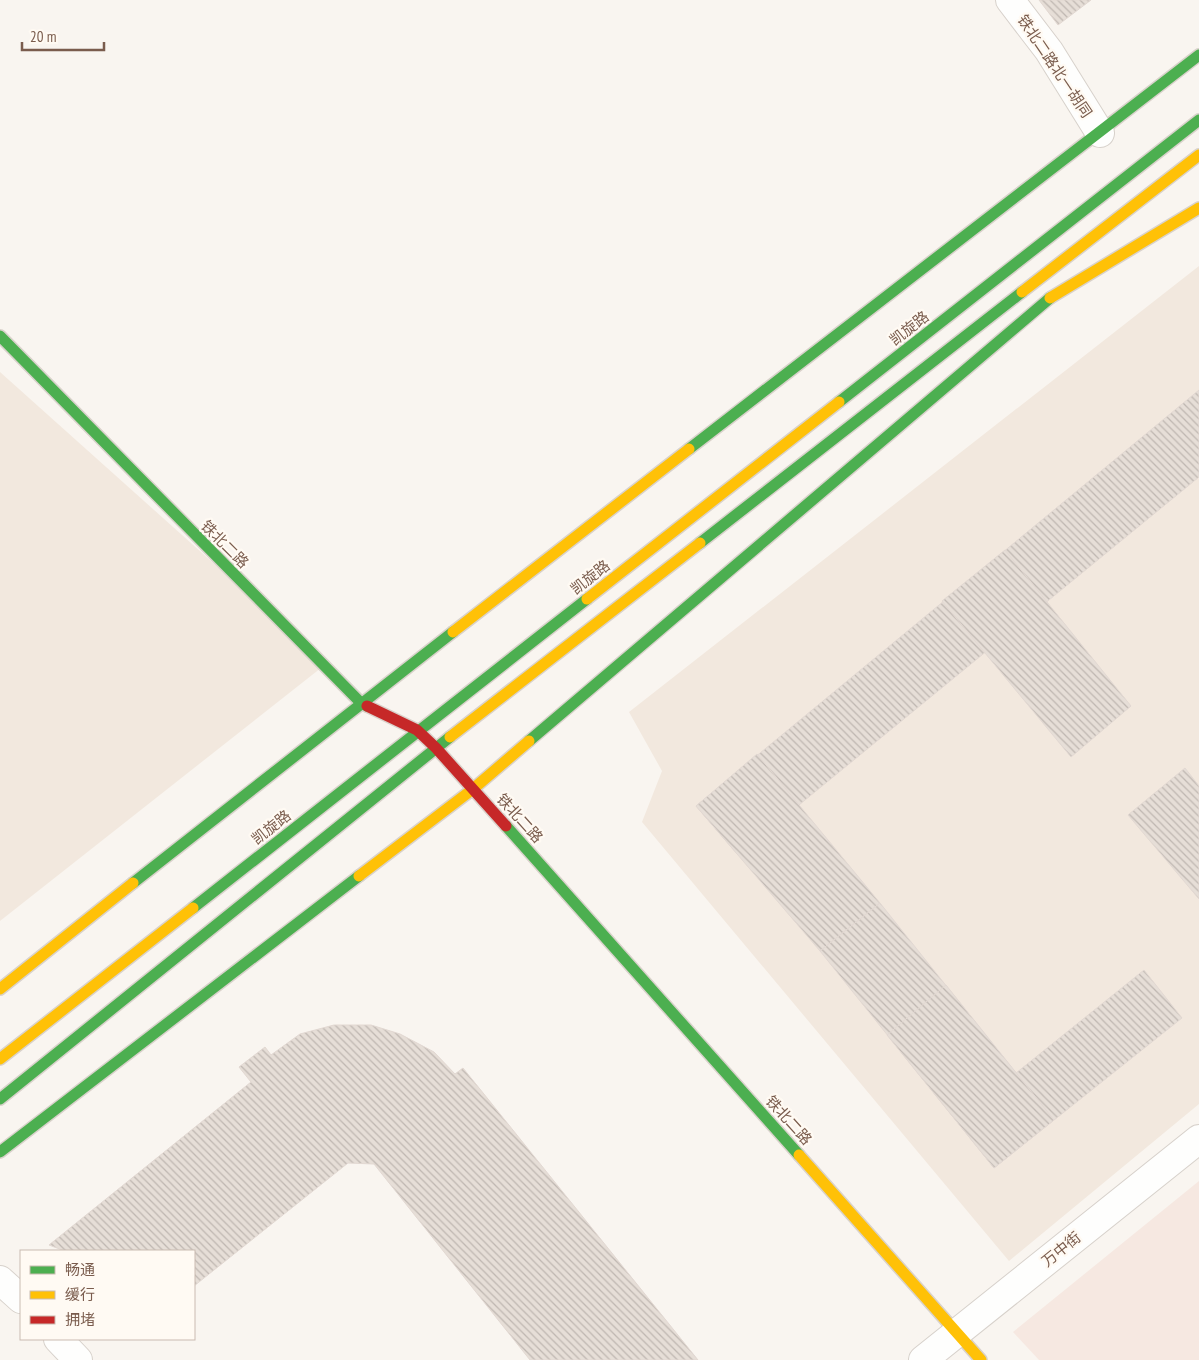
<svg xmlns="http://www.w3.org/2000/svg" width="1199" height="1360" font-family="'PT Sans Narrow','Noto Sans SC',sans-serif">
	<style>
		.residential { fill: #f2e8de }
		.commercial { fill: #f6e8e1 }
		.building { fill: url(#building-back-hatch); stroke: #e2d8d2 }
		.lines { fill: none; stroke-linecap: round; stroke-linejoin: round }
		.street-casing { stroke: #d7d1cb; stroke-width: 30 }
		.fast-casing { stroke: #d9d2cb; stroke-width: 14 }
		.slow-casing { stroke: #d9d2cb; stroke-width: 14 }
		.jam-casing { stroke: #d9d2cb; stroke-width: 14 }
		.street { stroke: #fefefd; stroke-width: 28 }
		.fast { stroke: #4caf50; stroke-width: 11 }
		.slow { stroke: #ffc107; stroke-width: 11 }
		.jam { stroke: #c62828; stroke-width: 11 }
		.labels { text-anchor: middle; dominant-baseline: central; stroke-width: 4.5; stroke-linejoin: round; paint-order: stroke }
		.street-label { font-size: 15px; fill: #7a5c4d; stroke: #fffaf3 }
	</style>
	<defs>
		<pattern id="building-back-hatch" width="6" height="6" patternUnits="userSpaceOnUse" patternTransform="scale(1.25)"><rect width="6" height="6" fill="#e6ded7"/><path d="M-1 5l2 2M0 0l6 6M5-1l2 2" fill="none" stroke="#bfb7b1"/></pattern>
	</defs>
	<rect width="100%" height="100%" fill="#f9f5f0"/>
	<g class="residential">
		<polygon points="1199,266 1199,1104 1009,1261 642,822 662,771 629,712"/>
		<polygon points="0,372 326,664 0,921"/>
	</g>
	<polygon class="commercial" points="1199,1181 1199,1360 1039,1360 1013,1332"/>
	<g class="building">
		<polygon points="1039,0 1091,0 1058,25"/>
		<polygon points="1199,390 1199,477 738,855 696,806"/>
		<polygon points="1005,550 1131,706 1071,757 942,601"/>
		<polygon points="757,754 880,903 820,951 696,806"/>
		<polygon points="1185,768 1199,786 1199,899 1128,815"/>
		<polygon points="880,903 1016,1073 1144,970 1182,1018 994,1168 820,951"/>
		<polygon points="946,985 1054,1120 994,1168 887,1035"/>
		<polygon points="334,1025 371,1025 400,1034 434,1052 455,1074 463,1068 698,1360 530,1360 374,1164 348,1163 194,1286 194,1251 65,1251 49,1245 251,1082 239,1067 265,1047 271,1055 300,1034"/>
	</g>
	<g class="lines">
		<defs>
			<g id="street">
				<polyline points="1010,0 1049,51 1100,133"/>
				<polyline points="0,1280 21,1299"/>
				<polyline points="58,1339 78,1360"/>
				<polyline points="923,1360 1199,1139"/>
			</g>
			<g id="fast">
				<polyline points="0,336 361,703 367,706"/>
				<polyline points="839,402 1199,120"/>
				<polyline points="689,449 1199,55"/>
				<polyline points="700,543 1022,292"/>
				<polyline points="529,741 1050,298"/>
				<polyline points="506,826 799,1155"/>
				<polyline points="133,883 453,632"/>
				<polyline points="193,908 587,599"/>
				<polyline points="0,1099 450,737"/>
				<polyline points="0,1152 359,876"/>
			</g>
			<g id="slow">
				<polyline points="1022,292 1199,155"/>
				<polyline points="1050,298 1199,208"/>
				<polyline points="587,599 839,402"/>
				<polyline points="453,632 689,449"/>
				<polyline points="450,737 700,543"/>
				<polyline points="359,876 473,789 529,741"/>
				<polyline points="0,989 133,883"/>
				<polyline points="0,1059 193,908"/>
				<polyline points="799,1155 981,1360"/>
			</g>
			<polyline id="jam" points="367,706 417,730 436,748 506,826"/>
		</defs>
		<use href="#street" class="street-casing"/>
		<use href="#fast" class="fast-casing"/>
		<use href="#slow" class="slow-casing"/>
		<use href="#jam" class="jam-casing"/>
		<use href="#street" class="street"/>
		<use href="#fast" class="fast"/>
		<use href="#slow" class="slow"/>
		<use href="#jam" class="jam"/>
	</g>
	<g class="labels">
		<g class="street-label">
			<text transform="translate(1055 66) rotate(56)">铁北二路北一胡同</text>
			<text transform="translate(909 328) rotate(-38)">凯旋路</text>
			<text transform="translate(225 544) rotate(45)">铁北二路</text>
			<text transform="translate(590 577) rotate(-38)">凯旋路</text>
			<text transform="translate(520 818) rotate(48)">铁北二路</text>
			<text transform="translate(271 827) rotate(-38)">凯旋路</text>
			<text transform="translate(789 1120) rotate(48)">铁北二路</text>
			<text transform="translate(1061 1249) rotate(-39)">万中街</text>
		</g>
	</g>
	<rect x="20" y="1250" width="175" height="90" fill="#fffaf3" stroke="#cabbb1"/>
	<rect x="30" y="1266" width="25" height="8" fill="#4caf50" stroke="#cabbb1"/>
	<text x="65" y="1275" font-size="15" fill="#7a5c4d">畅通</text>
	<rect x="30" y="1291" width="25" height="8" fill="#ffc107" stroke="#cabbb1"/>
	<text x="65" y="1300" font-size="15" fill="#7a5c4d">缓行</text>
	<rect x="30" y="1316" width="25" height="8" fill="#c62828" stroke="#cabbb1"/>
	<text x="65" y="1325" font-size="15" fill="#7a5c4d">拥堵</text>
	<path d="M22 42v8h82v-8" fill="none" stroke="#7a5c4d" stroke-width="2.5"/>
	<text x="30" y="42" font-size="15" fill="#7a5c4d" stroke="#fffaf3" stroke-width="4" paint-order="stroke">20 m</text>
</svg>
